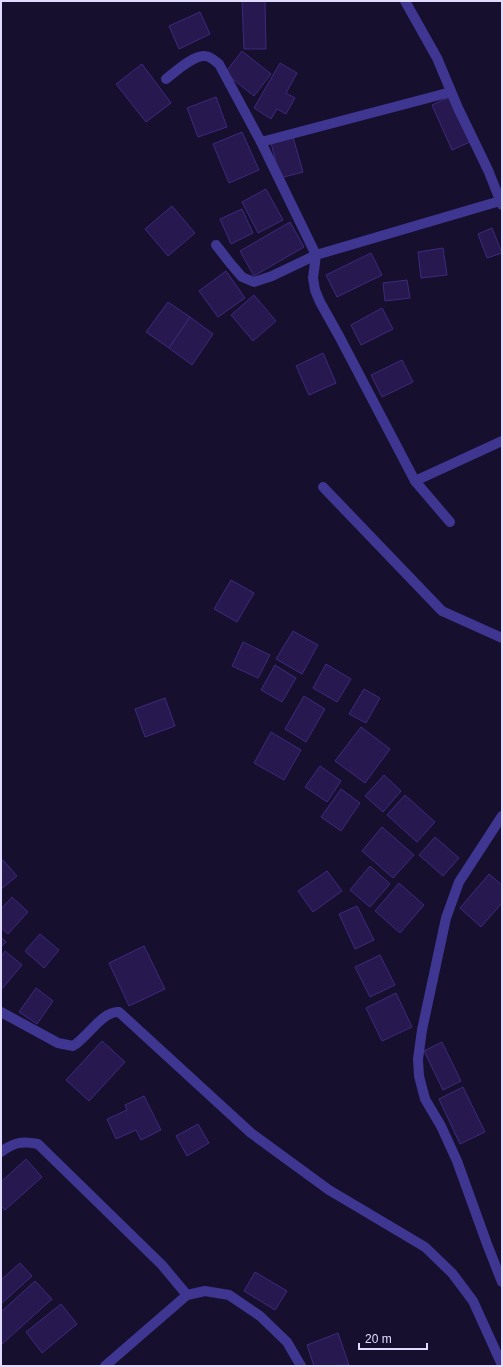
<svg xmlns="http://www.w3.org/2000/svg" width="503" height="1367" font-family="Helvetica,sans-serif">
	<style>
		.building { fill: #271950; stroke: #3e297e }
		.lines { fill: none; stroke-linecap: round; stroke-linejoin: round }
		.minor { stroke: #3e3691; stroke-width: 10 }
	</style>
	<rect width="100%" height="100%" fill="#160f2d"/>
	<g class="building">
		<polygon points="242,1 265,1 266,49 244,49"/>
		<polygon points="200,12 210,34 179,49 169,26"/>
		<polygon points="242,51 271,74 254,96 225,73"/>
		<polygon points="280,63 297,73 286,93 295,98 286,114 277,109 271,119 254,108"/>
		<polygon points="142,64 171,103 146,122 116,84"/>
		<polygon points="216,97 227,127 198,137 187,108"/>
		<polygon points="450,97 470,142 452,150 432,105"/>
		<polygon points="242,132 259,170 229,183 213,144"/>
		<polygon points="293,137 303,172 280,178 271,143"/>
		<polygon points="266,189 283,220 258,233 242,202"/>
		<polygon points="172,206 195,233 168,256 145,229"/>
		<polygon points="242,209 253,233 231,244 220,219"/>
		<polygon points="290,222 304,247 254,276 240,251"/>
		<polygon points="492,228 502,253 487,258 478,234"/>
		<polygon points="443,248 447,275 421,278 418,252"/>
		<polygon points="371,253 382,275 337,297 326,275"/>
		<polygon points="226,271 245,298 218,317 199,291"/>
		<polygon points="407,280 410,298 385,301 383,283"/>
		<polygon points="254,295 276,321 253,341 231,315"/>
		<polygon points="168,302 190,317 169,348 146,332"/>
		<polygon points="382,308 393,329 361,345 351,325"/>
		<polygon points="190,317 213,334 192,365 169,348"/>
		<polygon points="323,353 336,383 309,395 296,366"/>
		<polygon points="402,360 413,382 382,397 371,375"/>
		<polygon points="231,580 254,593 237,622 214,609"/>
		<polygon points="293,631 318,645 302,674 276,659"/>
		<polygon points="243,642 270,655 258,678 232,666"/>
		<polygon points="326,664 351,679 337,702 313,688"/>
		<polygon points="275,665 296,678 282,702 261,690"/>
		<polygon points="364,689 380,698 366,723 349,714"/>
		<polygon points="304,696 325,709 306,742 285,729"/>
		<polygon points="165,698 175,726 145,737 135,709"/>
		<polygon points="361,727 390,749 365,783 335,761"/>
		<polygon points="271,732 301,750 284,780 254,763"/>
		<polygon points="320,766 341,781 327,802 305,787"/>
		<polygon points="384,775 401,791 383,812 365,796"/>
		<polygon points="341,789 360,803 341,831 321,817"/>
		<polygon points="405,795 435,822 417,842 387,815"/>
		<polygon points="382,827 414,855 393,878 362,851"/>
		<polygon points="435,837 459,858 443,876 419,855"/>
		<polygon points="3,860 17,876 1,889 1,861"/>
		<polygon points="370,866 390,884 370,907 350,890"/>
		<polygon points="327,871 342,891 313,912 298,891"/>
		<polygon points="489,874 502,885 502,903 481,927 460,908"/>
		<polygon points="399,883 424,905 400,933 375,911"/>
		<polygon points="12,897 28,912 8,934 1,928 1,909"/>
		<polygon points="357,906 374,940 355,949 339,914"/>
		<polygon points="40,934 59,950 44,968 25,951"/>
		<polygon points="1,937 6,942 1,947"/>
		<polygon points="144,946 165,989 129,1006 109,963"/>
		<polygon points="5,951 22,965 1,990 1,957"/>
		<polygon points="380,955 395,985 370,997 355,967"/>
		<polygon points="36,988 53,1001 37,1024 19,1012"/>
		<polygon points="396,993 412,1027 382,1041 366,1008"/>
		<polygon points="102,1041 125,1062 89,1101 66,1080"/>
		<polygon points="442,1042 461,1081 443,1090 424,1051"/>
		<polygon points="463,1087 485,1132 460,1144 439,1099"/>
		<polygon points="144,1096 161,1130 141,1140 136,1130 116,1139 107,1119 127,1110 125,1105"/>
		<polygon points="198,1124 209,1143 187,1156 176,1136"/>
		<polygon points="26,1159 42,1177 5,1210 1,1206 1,1182"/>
		<polygon points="20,1263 32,1276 1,1304 1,1280"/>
		<polygon points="255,1272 287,1291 275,1310 244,1291"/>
		<polygon points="35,1281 52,1299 1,1345 1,1312"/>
		<polygon points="61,1304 77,1324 42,1353 26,1332"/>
		<polygon points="338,1333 349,1365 314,1366 307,1345"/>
	</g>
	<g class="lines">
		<g class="minor">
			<polyline points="405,1 437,58 458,108 488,170 502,205"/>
			<path d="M166 79C175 72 193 55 205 56 210 56 215 61 219 64L261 142 451 92"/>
			<polyline points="500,201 316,255 313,278 315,290 320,302 339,336 415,481 502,441"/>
			<polyline points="216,245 230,263 242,277 254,282 272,276 316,255 261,142"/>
			<polyline points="415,481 450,522"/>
			<polyline points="323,487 442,611 502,638"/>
			<polyline points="502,816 459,882 446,918 422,1030 418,1059 419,1076 425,1099 441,1126 457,1161 487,1244 502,1282"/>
			<path d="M1 1012 58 1043 73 1046C87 1038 103 1010 119 1012L251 1133 329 1190 425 1247 452 1273 473 1301 502 1365"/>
			<path d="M1 1152C14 1142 22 1141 38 1144L162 1265 187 1295"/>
			<polyline points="105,1366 187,1295 205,1291 229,1295 260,1316 287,1342 301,1366"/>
		</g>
	</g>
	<rect width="503" height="1367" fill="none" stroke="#e1dbff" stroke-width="4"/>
	<path d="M359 1343v6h68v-6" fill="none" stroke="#e1dbff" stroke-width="2"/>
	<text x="365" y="1343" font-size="12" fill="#e1dbff" stroke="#160f2d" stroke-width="3" paint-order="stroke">20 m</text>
</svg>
